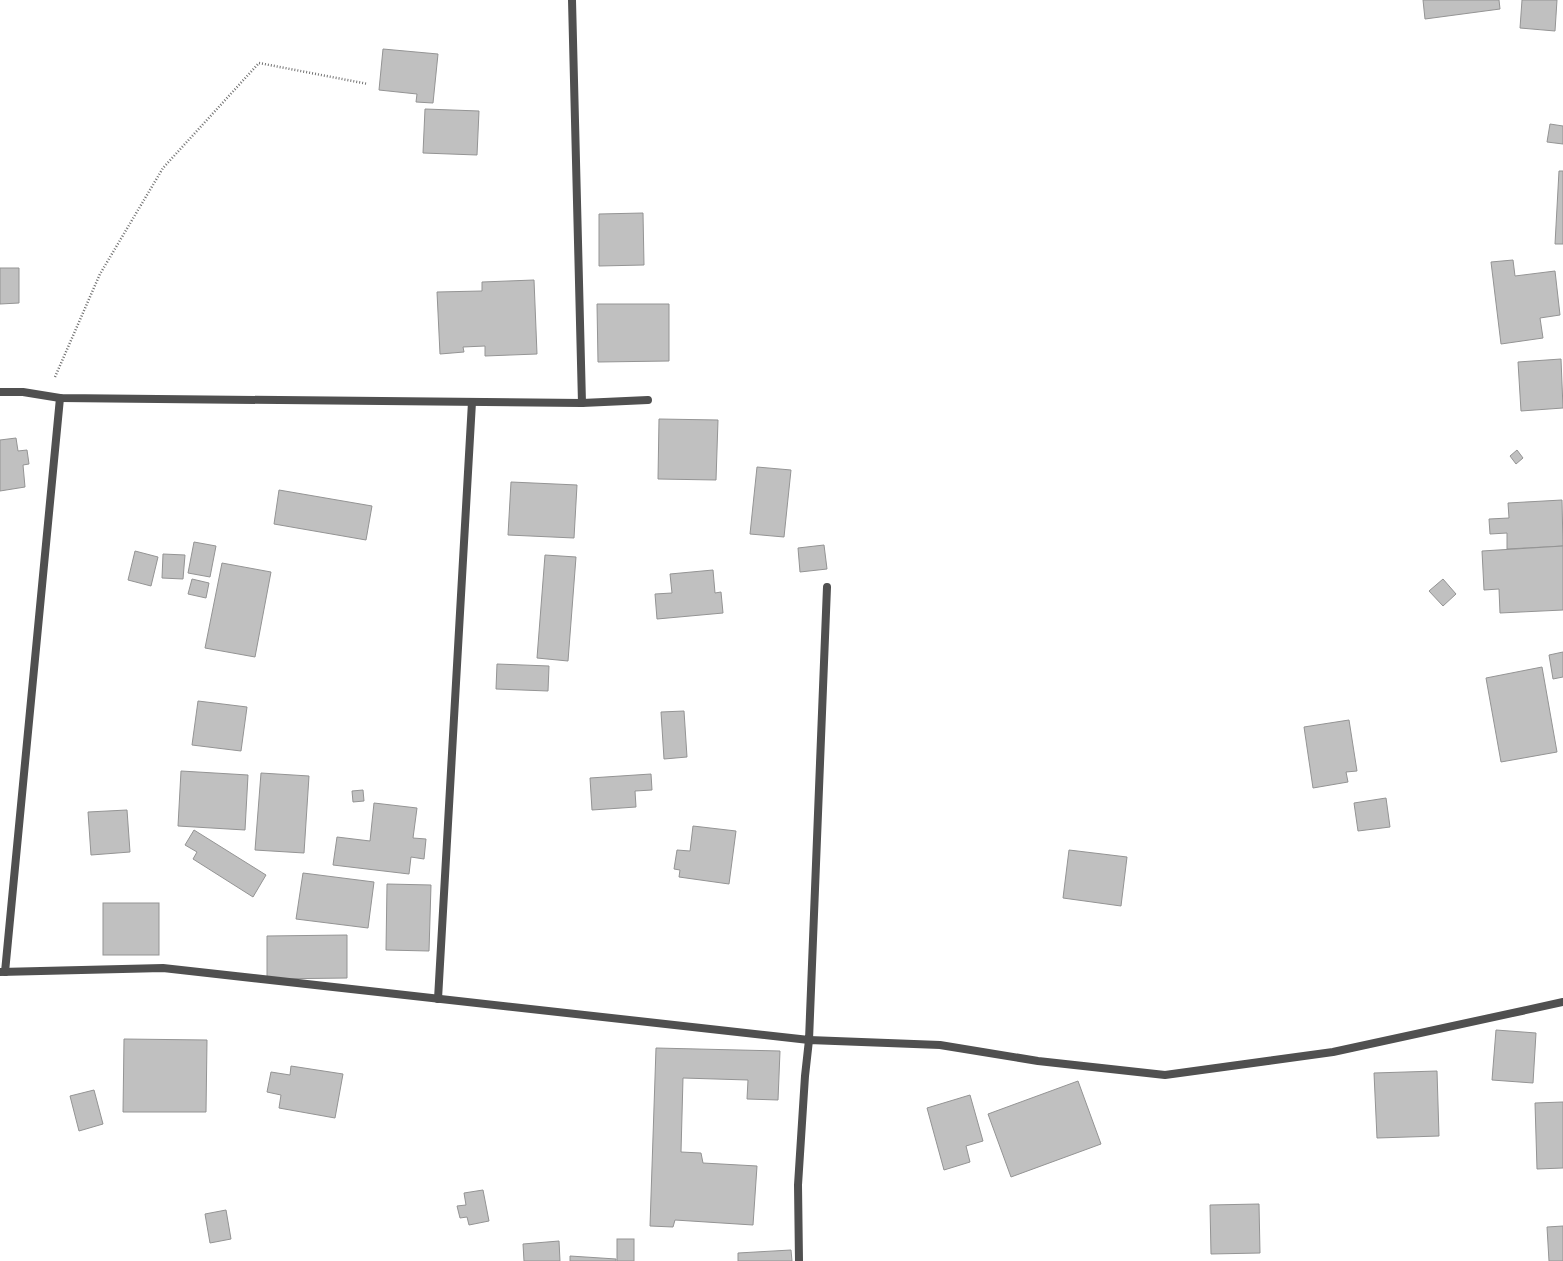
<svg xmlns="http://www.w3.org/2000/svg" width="1563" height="1261" font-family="'Archivo Narrow',sans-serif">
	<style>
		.building { fill: #c0c0c0; stroke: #949494 }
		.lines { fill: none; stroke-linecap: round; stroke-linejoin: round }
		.path { stroke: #727272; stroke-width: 2.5; stroke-dasharray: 1 2; stroke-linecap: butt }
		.service { stroke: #505050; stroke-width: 8 }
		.minor { stroke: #505050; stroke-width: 8 }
	</style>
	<rect width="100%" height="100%" fill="#fff"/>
	<g class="building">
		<polygon points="1423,0 1499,0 1500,9 1425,19"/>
		<polygon points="1522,0 1557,0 1555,31 1520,28"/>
		<polygon points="383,49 438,54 433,103 416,102 417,94 379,90"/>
		<polygon points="425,109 479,111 477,155 423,153"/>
		<polygon points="1550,124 1563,126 1563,144 1547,142"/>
		<polygon points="1559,171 1563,171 1563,244 1555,244"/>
		<polygon points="643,213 644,265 599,266 599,214"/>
		<polygon points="1513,260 1515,276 1555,271 1560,315 1540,318 1543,338 1501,344 1491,262"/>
		<polygon points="0,268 19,268 19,303 0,304"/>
		<polygon points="534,280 537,354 485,356 485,346 463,347 464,352 440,354 437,292 482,291 482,282"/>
		<polygon points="597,304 669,304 669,361 598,362"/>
		<polygon points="1561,359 1563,408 1521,411 1518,362"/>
		<polygon points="659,419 718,420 716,480 658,479"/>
		<polygon points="16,438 18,451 27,450 29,464 23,465 25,487 0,491 0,440"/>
		<polygon points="1517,450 1523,458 1516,464 1510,456"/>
		<polygon points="757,467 791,470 784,537 750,534"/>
		<polygon points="511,482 577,485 574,538 508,535"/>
		<polygon points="279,490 372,506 366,540 274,524"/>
		<polygon points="1562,500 1563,546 1507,549 1507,533 1490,534 1489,519 1509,518 1508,503"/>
		<polygon points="194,542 216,546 210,577 188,573"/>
		<polygon points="824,545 827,569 800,572 798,548"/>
		<polygon points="1563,546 1563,610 1500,613 1499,589 1484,590 1482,551"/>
		<polygon points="135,551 158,557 151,586 128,580"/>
		<polygon points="163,554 185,555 183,579 162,578"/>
		<polygon points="545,555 576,557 568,661 537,658"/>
		<polygon points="222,563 271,572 255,657 205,648"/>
		<polygon points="713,570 715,593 721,592 723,613 657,619 655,594 672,593 670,574"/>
		<polygon points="192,579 209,583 206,598 188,594"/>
		<polygon points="1443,579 1456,594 1443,606 1429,591"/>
		<polygon points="1563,652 1563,677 1553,679 1549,655"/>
		<polygon points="497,664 549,666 548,691 496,689"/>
		<polygon points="1542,667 1557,752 1501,762 1486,678"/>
		<polygon points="198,701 247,707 241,751 192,745"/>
		<polygon points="684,711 687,757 664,759 661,712"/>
		<polygon points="1349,720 1357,771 1346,772 1348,782 1313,788 1304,727"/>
		<polygon points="181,771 248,775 245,830 178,826"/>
		<polygon points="261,773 309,776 304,853 255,850"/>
		<polygon points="651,774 652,790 635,791 636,807 592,810 590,778"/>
		<polygon points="363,790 364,801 353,802 352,791"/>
		<polygon points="1386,798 1390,827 1358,831 1354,803"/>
		<polygon points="374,803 417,808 413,838 426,839 424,859 411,857 409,874 333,865 337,837 370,841"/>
		<polygon points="127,810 130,852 91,855 88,812"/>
		<polygon points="693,826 736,831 729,884 679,877 680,870 674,869 677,850 690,851"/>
		<polygon points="194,830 266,875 253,897 193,859 197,852 185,845"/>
		<polygon points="1069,850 1127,857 1121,906 1063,898"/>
		<polygon points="303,873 374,882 368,928 296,919"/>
		<polygon points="387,884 431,885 429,951 386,950"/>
		<rect x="103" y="903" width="56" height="52"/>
		<polygon points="347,935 347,978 267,979 267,936"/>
		<polygon points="1496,1030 1536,1033 1533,1083 1492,1080"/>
		<polygon points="124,1039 207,1040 206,1112 123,1112"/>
		<polygon points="656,1048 780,1051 778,1100 747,1099 748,1080 683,1078 681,1152 701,1153 703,1163 757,1166 753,1225 675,1220 673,1227 650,1226"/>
		<polygon points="291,1066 343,1074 335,1118 279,1108 281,1095 267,1092 271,1072 290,1075"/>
		<polygon points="1437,1071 1439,1136 1377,1138 1374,1073"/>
		<polygon points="1078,1081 1101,1144 1011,1177 988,1114"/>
		<polygon points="94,1090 103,1124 79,1131 70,1096"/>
		<polygon points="970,1095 983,1141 966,1146 970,1162 944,1170 927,1108"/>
		<polygon points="1563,1102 1563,1168 1537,1169 1535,1103"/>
		<polygon points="483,1190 489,1221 469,1225 467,1217 460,1218 457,1206 466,1205 464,1193"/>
		<polygon points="1259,1204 1260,1253 1211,1254 1210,1205"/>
		<polygon points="226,1210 231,1239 210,1243 205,1214"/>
		<polygon points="1563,1226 1563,1261 1549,1261 1547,1227"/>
		<rect x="617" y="1239" width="17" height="22"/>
		<polygon points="559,1241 560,1261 524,1261 523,1244"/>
		<polygon points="791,1250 792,1261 738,1261 738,1253"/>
		<polygon points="570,1256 616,1259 616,1261 570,1261"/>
	</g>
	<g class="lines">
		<polyline class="path" points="55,377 100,274 163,168 259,63 368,84"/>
		<polyline class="service" points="572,0 582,403"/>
		<g class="minor">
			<polyline points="0,392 23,392 60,398 582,403 648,400"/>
			<polyline points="0,972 163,968 809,1040 827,587"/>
			<polyline points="5,972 60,398"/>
			<polyline points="438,999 472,402"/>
			<polyline points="799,1261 798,1185 805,1076 809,1040 940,1045 1038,1061 1165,1075 1333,1052 1563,1002"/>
		</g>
	</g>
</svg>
